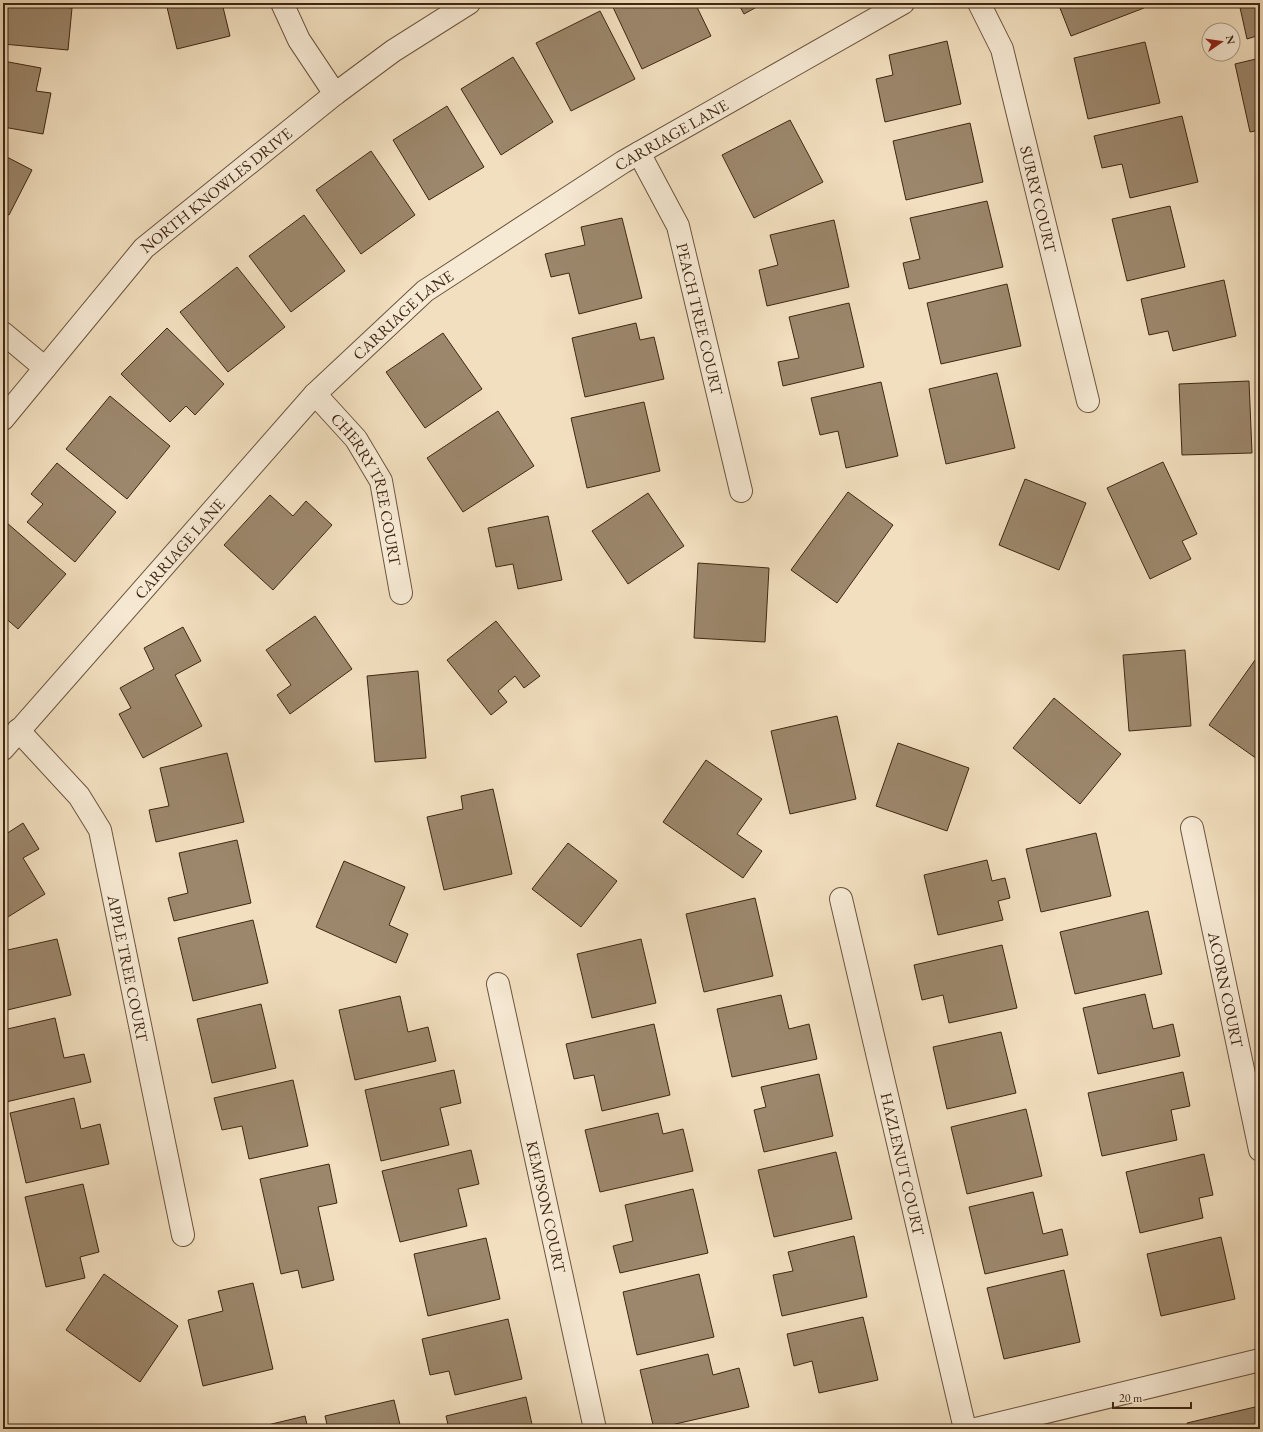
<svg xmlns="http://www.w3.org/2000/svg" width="1263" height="1432" font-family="'EB Garamond',serif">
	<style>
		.building { fill: #9c876c; stroke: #3f2713 }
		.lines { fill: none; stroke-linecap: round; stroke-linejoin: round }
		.minor-casing { stroke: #6c553e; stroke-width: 24 }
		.tertiary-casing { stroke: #6c553e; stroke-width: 24 }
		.minor { stroke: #f7ead5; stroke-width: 22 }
		.tertiary { stroke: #f7ead5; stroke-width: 22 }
		.labels { text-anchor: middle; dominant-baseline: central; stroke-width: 3.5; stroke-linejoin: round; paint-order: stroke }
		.street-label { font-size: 16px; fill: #3f2713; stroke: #f7ead5 }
	</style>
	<rect width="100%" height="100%" fill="#f2dfbf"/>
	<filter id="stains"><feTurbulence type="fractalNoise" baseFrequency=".005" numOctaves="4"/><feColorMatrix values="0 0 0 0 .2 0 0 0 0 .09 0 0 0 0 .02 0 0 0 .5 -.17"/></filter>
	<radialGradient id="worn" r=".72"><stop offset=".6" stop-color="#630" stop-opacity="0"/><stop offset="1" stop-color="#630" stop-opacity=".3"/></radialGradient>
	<g class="building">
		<polygon points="3,3 54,3 54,6 72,8 68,50 3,44"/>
		<polygon points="166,3 222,3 230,36 177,49"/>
		<polygon points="611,3 695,3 711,36 642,69"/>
		<polygon points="738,3 764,3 744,14"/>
		<polygon points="1058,3 1142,3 1144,8 1071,36"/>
		<polygon points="1239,3 1260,3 1260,35 1247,39"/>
		<polygon points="600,11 635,79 571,111 536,43"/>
		<polygon points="947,41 961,104 885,122 876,79 893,75 889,55"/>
		<polygon points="1145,42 1160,103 1088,119 1074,58"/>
		<polygon points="513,57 553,122 501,155 461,89"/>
		<polygon points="1260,58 1260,130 1250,132 1235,64"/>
		<polygon points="3,61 41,68 36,91 51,93 43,134 3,127"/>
		<polygon points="447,106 484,167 429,200 393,140"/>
		<polygon points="1182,116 1198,182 1130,198 1122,164 1102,168 1094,136"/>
		<polygon points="790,120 823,182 754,218 722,155"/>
		<polygon points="970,123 983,182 906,200 893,141"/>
		<polygon points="371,151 415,215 361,254 316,190"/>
		<polygon points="3,155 32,170 9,215 3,213"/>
		<polygon points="987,201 1003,267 909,289 903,263 920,259 910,218"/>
		<polygon points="1170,206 1185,267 1127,281 1112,219"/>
		<polygon points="304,215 345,271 291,312 249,256"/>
		<polygon points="622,218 642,298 579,314 569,273 551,277 545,254 585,245 581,227"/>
		<polygon points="834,220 849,287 767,306 759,270 778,265 770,235"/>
		<polygon points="237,267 285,327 228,372 180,312"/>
		<polygon points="1224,280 1236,336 1173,351 1168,331 1149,335 1141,299"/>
		<polygon points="1007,284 1021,346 941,364 927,303"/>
		<polygon points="849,303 864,367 783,386 778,362 799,358 789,317"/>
		<polygon points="636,323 640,340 654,337 664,379 585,397 572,338"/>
		<polygon points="167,328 224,384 195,415 186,406 170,422 121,374"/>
		<polygon points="443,333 482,389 425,428 386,372"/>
		<polygon points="997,373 1015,448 946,464 929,389"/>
		<polygon points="1249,381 1252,453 1182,455 1179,384"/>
		<polygon points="881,382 898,456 846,468 838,431 820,435 811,398"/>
		<polygon points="110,396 170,446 127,499 66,449"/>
		<polygon points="644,402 660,471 587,488 571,418"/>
		<polygon points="498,411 534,466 463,512 427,458"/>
		<polygon points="1163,462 1197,534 1182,541 1191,559 1150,579 1107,488"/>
		<polygon points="57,463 116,512 75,562 27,522 43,504 31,494"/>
		<polygon points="1025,479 1086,503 1059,570 999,545"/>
		<polygon points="848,492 893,525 837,603 791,570"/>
		<polygon points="648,493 684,546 628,584 592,531"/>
		<polygon points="270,495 293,516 306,501 332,525 273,590 224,545"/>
		<polygon points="548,516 562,580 518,589 513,564 496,567 488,528"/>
		<polygon points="7,523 66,574 18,629 3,616 3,527"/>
		<polygon points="698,563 769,568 765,642 694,638"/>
		<polygon points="315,616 352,669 290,714 277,695 291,685 266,650"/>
		<polygon points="496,621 540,676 524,688 515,676 498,691 507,702 491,715 447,660"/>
		<polygon points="183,627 201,661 175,675 202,726 143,758 119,714 131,708 120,688 154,669 144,648"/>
		<polygon points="3,635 8,639 3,646"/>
		<polygon points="1185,650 1191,726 1129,731 1123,655"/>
		<polygon points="1260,653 1260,761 1209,725"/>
		<polygon points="418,671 426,758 375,762 367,676"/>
		<polygon points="1054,698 1121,754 1080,804 1013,748"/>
		<polygon points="837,716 856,799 790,814 771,731"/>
		<polygon points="898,743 969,768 947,831 876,806"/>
		<polygon points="227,753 244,822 156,842 149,810 169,806 160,768"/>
		<polygon points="706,760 762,799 737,834 762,851 743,878 663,822"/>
		<polygon points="493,789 512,874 444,890 427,817 463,809 461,796"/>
		<polygon points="23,823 39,849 23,858 45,894 3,920 3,836"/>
		<polygon points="1096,833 1111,896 1041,912 1026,849"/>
		<polygon points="237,840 251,903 174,921 168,898 188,893 179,853"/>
		<polygon points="568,843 617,881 581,927 532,889"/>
		<polygon points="987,860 992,881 1005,878 1010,898 998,901 1003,920 938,935 924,875"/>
		<polygon points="344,861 405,887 389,925 408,934 396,963 316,927"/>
		<polygon points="755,898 773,976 704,992 686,914"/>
		<polygon points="1148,911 1162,974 1075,994 1060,932"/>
		<polygon points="253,920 268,983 193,1001 178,938"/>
		<polygon points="57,939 71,995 3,1011 3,951"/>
		<polygon points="641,939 656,1003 592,1018 577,954"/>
		<polygon points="1002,945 1017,1008 949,1023 943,995 922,1000 914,965"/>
		<polygon points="1145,994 1153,1029 1173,1024 1180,1056 1098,1074 1083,1008"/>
		<polygon points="781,995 789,1029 809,1024 817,1059 732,1077 717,1009"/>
		<polygon points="400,996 408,1032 428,1027 436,1061 355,1080 339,1010"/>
		<polygon points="261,1004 276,1068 212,1083 197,1019"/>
		<polygon points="55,1018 64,1058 84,1054 91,1082 6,1102 3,1091 3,1030"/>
		<polygon points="654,1024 670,1095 602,1111 594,1075 574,1079 566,1044"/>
		<polygon points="1001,1032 1016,1093 947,1109 933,1047"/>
		<polygon points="454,1070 461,1103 440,1108 449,1145 381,1161 365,1090"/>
		<polygon points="1183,1072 1190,1106 1171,1110 1177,1140 1102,1156 1088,1093"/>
		<polygon points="819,1074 833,1136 764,1152 754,1110 766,1107 761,1087"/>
		<polygon points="293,1080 308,1146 249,1159 242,1126 222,1130 214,1098"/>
		<polygon points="74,1098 81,1129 100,1124 109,1164 26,1183 10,1113"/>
		<polygon points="1026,1109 1042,1176 967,1194 951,1127"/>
		<polygon points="658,1113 663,1134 683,1129 693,1171 600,1192 585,1130"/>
		<polygon points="471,1150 479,1184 458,1189 467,1226 400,1242 382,1171"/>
		<polygon points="836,1152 852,1219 774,1237 758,1170"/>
		<polygon points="1204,1154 1213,1195 1199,1198 1203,1218 1140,1233 1126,1172"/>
		<polygon points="329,1164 337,1203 318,1207 334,1280 302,1288 298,1270 281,1274 260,1179"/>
		<polygon points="83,1184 99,1252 80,1257 85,1278 46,1287 25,1197"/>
		<polygon points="693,1189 708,1253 620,1273 613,1246 633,1241 625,1205"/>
		<polygon points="1033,1192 1043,1234 1062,1229 1068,1255 985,1274 969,1207"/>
		<polygon points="854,1236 867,1297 782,1316 773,1275 793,1271 788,1252"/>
		<polygon points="1221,1237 1235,1299 1161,1316 1147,1254"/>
		<polygon points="486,1238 500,1299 428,1316 414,1254"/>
		<polygon points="1064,1270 1080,1342 1004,1359 987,1288"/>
		<polygon points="104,1274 178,1326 140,1382 66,1330"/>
		<polygon points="699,1274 714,1337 637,1355 623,1292"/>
		<polygon points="253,1283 273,1369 203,1386 188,1320 223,1311 218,1291"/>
		<polygon points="863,1317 878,1380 819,1393 812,1361 794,1366 787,1334"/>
		<polygon points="508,1319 522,1379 455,1395 449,1371 430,1375 422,1339"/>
		<polygon points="708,1354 713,1375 739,1368 749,1407 654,1429 640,1370"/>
		<polygon points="526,1397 533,1429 449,1429 446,1416"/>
		<polygon points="394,1400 401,1429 328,1429 325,1416"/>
		<polygon points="1255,1407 1260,1429 1188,1429 1187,1423"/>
		<polygon points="305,1416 308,1429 251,1429"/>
	</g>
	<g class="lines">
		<defs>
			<g id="minor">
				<polyline points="282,3 299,40 335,94"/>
				<path id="s1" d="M979 3 1002 49 1088 401"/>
				<path id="s2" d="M639 153 678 226 741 491"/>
				<polyline points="3,333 45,368"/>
				<path id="s3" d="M315 394 356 439 381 481 401 593"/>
				<path id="s4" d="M18 730 79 796 100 830 183 1235"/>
				<path id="s5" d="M3 749 315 394 425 291 623 162 903 3"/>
				<path id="s6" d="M1192 828 1260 1150"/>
				<path id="s7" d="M841 899 965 1429"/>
				<path id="s8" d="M498 984 595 1429"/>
				<polyline points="976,1429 1260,1360"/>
			</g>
			<g id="tertiary">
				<path id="s9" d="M3 419 144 248 335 94 393 51 469 3"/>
			</g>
		</defs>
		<use href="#minor" class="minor-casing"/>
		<use href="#tertiary" class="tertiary-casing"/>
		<use href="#minor" class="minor"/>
		<use href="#tertiary" class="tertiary"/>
	</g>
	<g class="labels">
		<g class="street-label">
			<text stroke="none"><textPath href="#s5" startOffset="915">CARRIAGE LANE</textPath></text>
			<text stroke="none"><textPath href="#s9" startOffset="314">NORTH KNOWLES DRIVE</textPath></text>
			<text stroke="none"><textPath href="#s1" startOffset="206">SURRY COURT</textPath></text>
			<text stroke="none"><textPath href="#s5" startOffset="591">CARRIAGE LANE</textPath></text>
			<text stroke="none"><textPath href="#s2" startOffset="178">PEACH TREE COURT</textPath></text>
			<text stroke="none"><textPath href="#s3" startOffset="112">CHERRY TREE COURT</textPath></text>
			<text stroke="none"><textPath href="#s5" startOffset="267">CARRIAGE LANE</textPath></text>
			<text stroke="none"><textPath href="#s4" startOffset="271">APPLE TREE COURT</textPath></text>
			<text stroke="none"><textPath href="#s6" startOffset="165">ACORN COURT</textPath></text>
			<text stroke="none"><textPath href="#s7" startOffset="272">HAZLENUT COURT</textPath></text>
			<text stroke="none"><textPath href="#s8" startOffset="228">KEMPSON COURT</textPath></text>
		</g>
	</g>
	<rect width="1263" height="1432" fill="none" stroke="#f2dfbf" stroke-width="16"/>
	<rect x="4" y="4" width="1255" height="1424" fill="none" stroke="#3f2713" stroke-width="2"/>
	<rect x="8" y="8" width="1247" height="1416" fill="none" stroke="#3f2713"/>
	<g transform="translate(1221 42) rotate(77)"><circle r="19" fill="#f7ead5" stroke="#ad9c87"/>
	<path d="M0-3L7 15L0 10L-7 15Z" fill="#8f2418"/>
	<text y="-6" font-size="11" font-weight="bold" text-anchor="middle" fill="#3f2713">N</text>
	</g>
	<path d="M1113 1402v6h78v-6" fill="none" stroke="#3f2713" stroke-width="2"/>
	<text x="1119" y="1402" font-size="12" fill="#3f2713" stroke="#f7ead5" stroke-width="3" paint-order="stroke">20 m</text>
	<rect width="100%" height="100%" filter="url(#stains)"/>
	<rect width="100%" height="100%" fill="url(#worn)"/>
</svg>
